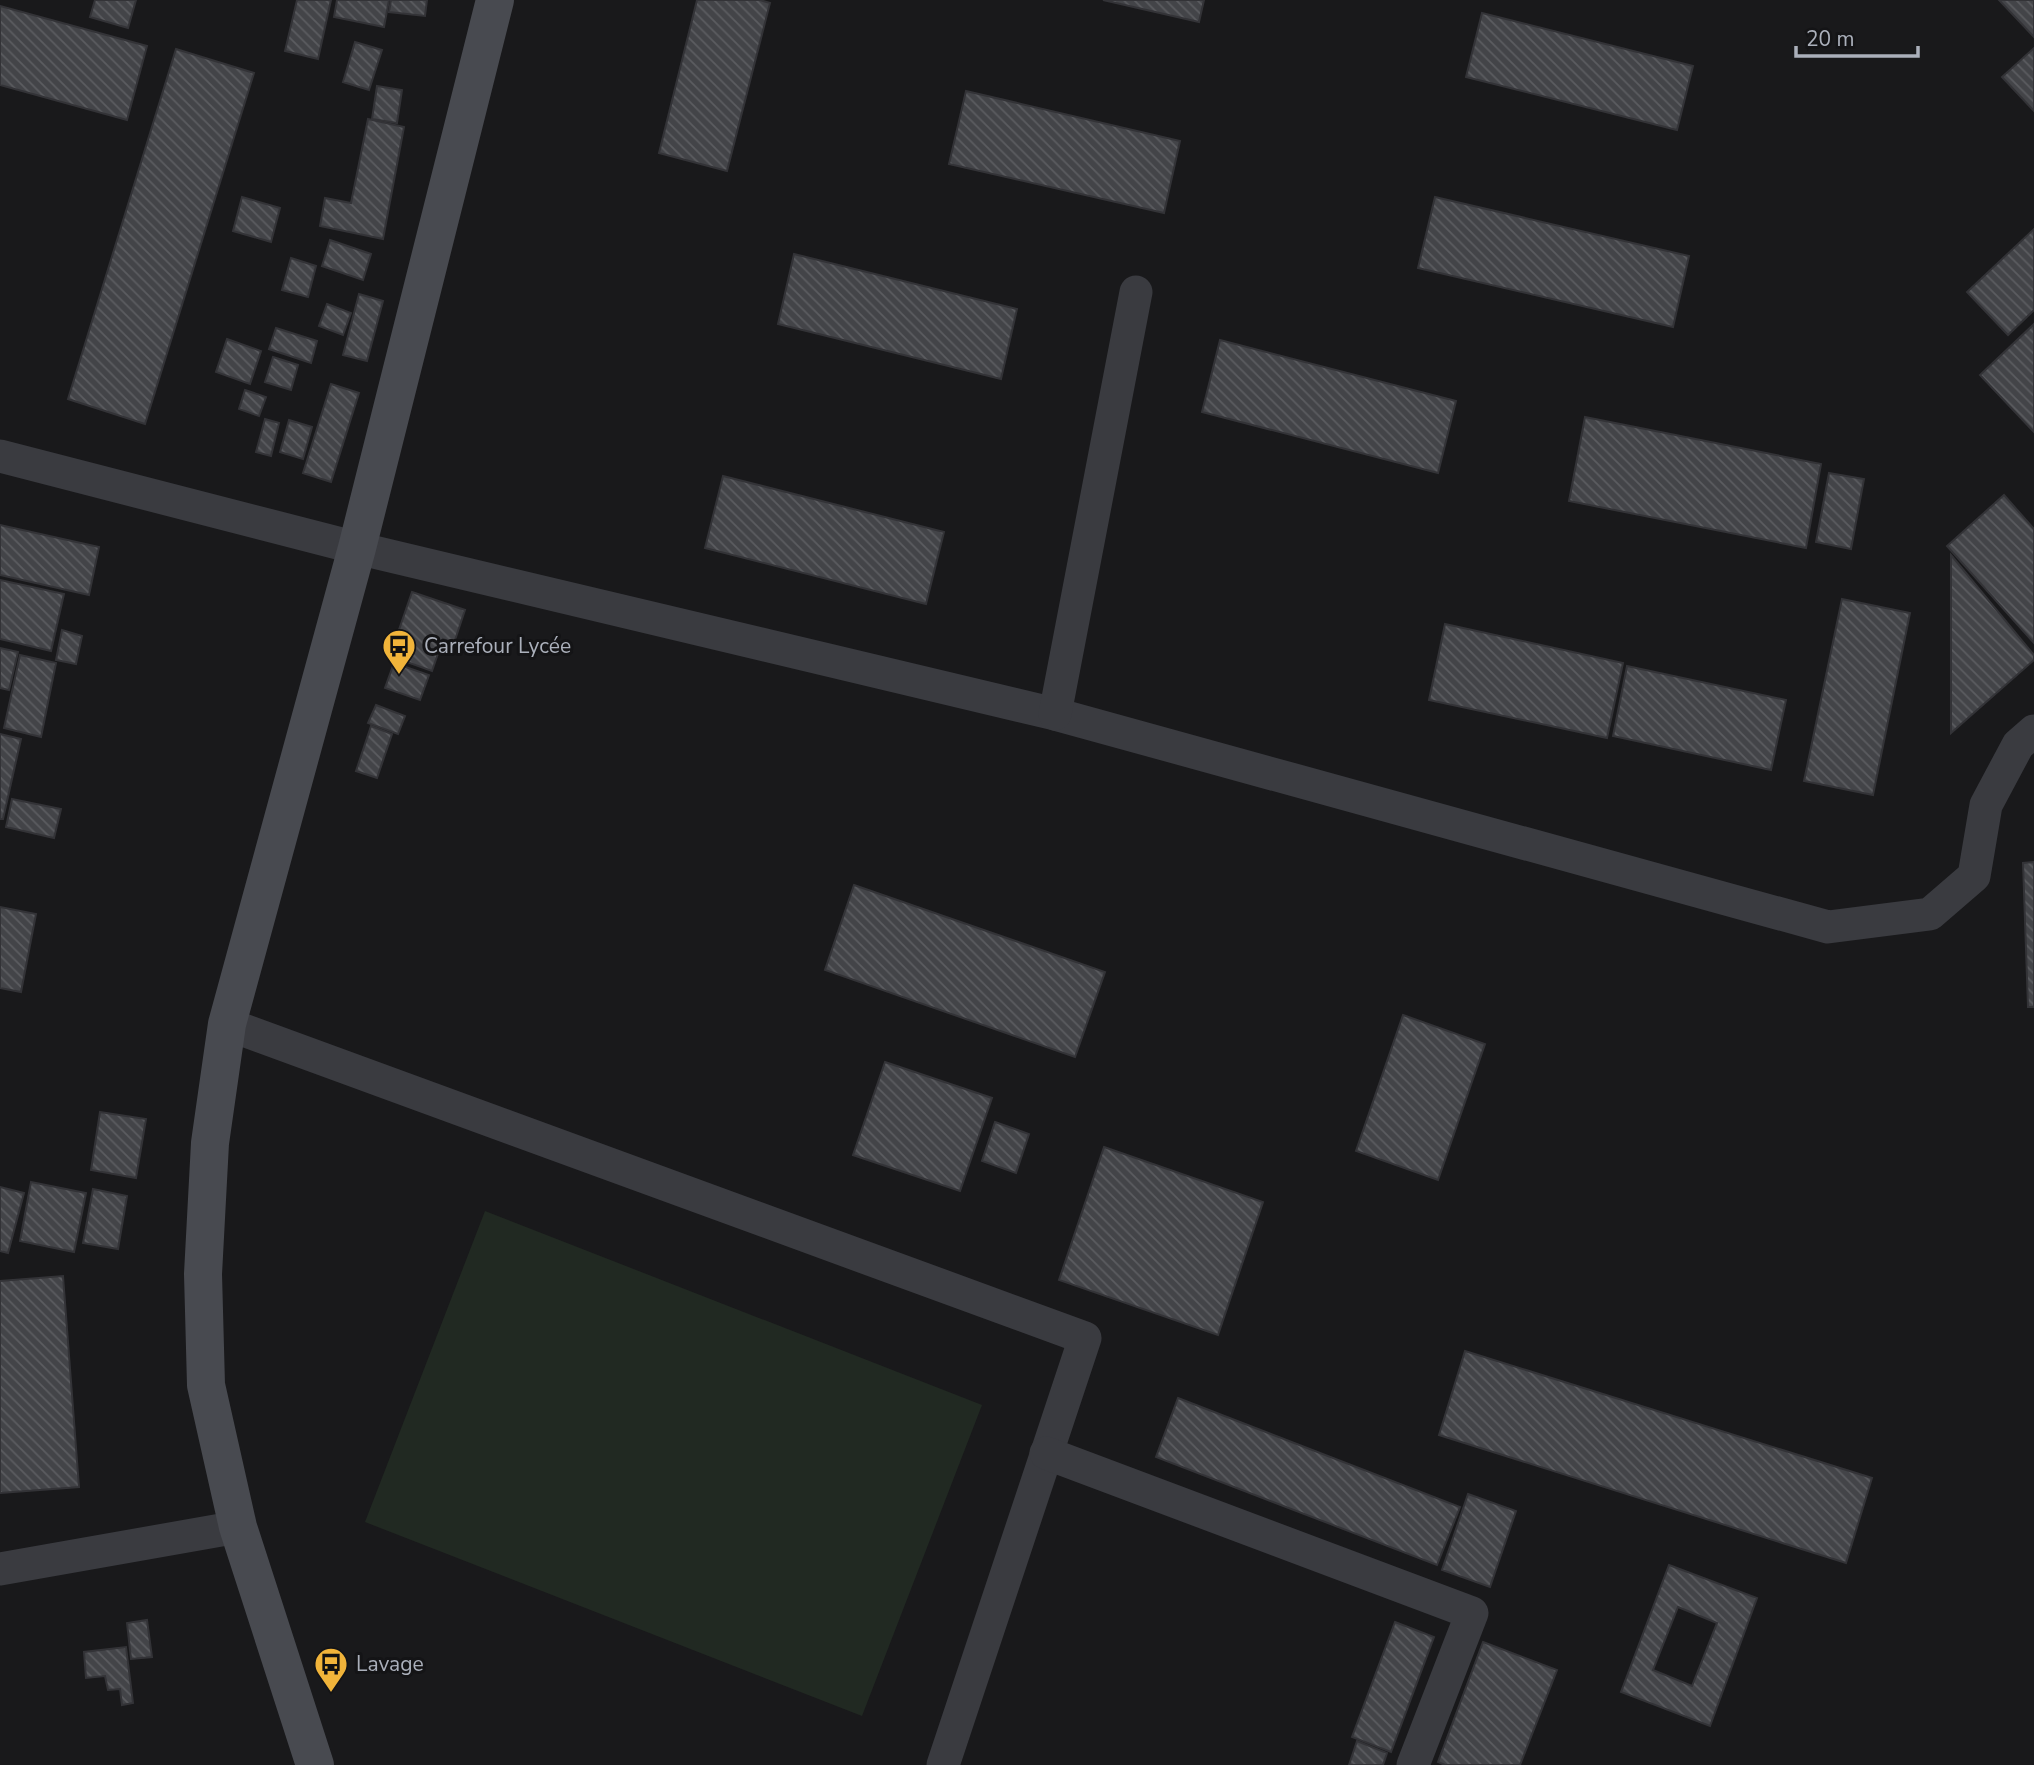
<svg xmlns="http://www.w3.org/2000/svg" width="2034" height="1765" font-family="'Nunito Sans',sans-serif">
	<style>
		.pitch { fill: #212922 }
		.building { fill: url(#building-back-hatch); stroke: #333337; stroke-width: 2; fill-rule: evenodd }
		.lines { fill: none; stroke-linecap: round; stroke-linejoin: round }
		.street { stroke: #3a3b40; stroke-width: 33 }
		.secondary { stroke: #484a50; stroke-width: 38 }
		.labels { text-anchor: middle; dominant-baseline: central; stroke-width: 6; stroke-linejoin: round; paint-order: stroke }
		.poi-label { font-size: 21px; fill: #abb0bb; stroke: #141416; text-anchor: start }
	</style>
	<defs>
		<pattern id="building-back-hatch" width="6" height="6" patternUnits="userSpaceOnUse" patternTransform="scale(1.75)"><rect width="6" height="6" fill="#434448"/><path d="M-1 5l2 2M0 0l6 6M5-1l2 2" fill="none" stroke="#5b5c60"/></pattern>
	</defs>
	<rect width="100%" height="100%" fill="#19191b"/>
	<polygon class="pitch" points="485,1211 982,1405 862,1716 365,1522"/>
	<g class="building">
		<polygon points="95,0 136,0 128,28 90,17"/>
		<polygon points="297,0 331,0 318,59 285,51"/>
		<polygon points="337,0 389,0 384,27 334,17"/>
		<polygon points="391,0 427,0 425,16 389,12"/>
		<polygon points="697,0 760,0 770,3 727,171 659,153"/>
		<polygon points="1103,0 1204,0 1199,22"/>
		<polygon points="1999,0 2034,0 2034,37"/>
		<polygon points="0,6 147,46 127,120 0,85"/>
		<polygon points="1482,13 1693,66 1677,130 1466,77"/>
		<polygon points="355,42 382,50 369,90 343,82"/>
		<polygon points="2034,48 2034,111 2002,77"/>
		<polygon points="176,49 254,73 145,424 68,399"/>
		<polygon points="377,86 402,90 397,123 372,119"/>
		<polygon points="966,91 1180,141 1164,213 949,164"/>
		<polygon points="368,119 404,127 383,239 320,226 325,198 351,203"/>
		<polygon points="242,197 280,208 271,242 233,231"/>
		<polygon points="1435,197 1689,256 1673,327 1418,268"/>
		<polygon points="2034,229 2034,310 2008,335 1967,292"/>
		<polygon points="330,240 371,254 363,280 322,266"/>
		<polygon points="794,254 1017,309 1001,379 778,324"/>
		<polygon points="291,258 316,266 308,297 282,290"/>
		<polygon points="359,294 383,301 367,361 343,355"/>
		<polygon points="327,304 351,313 343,335 319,326"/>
		<polygon points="2034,324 2034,432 1980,375"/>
		<polygon points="276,328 317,341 311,363 269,349"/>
		<polygon points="227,339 261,351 250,384 216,372"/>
		<polygon points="1220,340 1456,401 1438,473 1202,412"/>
		<polygon points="273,357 298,365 291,390 265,382"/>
		<polygon points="331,384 359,393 331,482 303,473"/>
		<polygon points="245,390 266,397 259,416 239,409"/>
		<polygon points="1585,417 1821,464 1806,548 1569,501"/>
		<polygon points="265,419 279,423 271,456 256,452"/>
		<polygon points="289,420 312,427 303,459 280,452"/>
		<polygon points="1829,473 1864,479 1851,549 1816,542"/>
		<polygon points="723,476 944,532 926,604 705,548"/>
		<polygon points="2004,495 2034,529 2034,643 1947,546"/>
		<polygon points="0,525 99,547 89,595 0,575"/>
		<polygon points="1951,555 2034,655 2034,660 1951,733"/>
		<polygon points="0,580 64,594 51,651 0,639"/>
		<polygon points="412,592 465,610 454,643 443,639 432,671 390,656"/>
		<polygon points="1842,599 1910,613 1873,795 1804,781"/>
		<polygon points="1445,624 1623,663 1607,738 1429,700"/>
		<polygon points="62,630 82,636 76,664 56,660"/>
		<polygon points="0,648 18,652 9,690 0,688"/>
		<polygon points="20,655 56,663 41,737 4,728"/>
		<polygon points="394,663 429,675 420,700 385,688"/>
		<polygon points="1627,666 1786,700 1771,770 1613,736"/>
		<polygon points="376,705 405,716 398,734 368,723"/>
		<polygon points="371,726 392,734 377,778 356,771"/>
		<polygon points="0,734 21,739 3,819 0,819"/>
		<polygon points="12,799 61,809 54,838 6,827"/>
		<polygon points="2034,862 2034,1007 2028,1007 2023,863"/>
		<polygon points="854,885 1105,972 1075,1057 825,970"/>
		<polygon points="0,907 36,914 21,992 0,988"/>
		<polygon points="1403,1015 1485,1044 1438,1180 1356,1151"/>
		<polygon points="885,1062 992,1098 960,1191 853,1155"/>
		<polygon points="100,1112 146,1119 136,1178 91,1170"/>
		<polygon points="995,1122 1029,1134 1016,1173 982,1161"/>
		<polygon points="1104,1147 1263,1202 1218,1335 1059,1280"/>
		<polygon points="31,1182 86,1193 74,1252 20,1241"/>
		<polygon points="0,1187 24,1193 8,1253 0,1251"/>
		<polygon points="93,1189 127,1196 118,1249 83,1243"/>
		<polygon points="63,1276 79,1487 0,1493 0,1281"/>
		<polygon points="1465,1351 1872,1478 1846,1563 1439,1435"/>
		<polygon points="1178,1398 1460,1507 1437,1565 1156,1457"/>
		<polygon points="1468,1494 1516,1511 1490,1587 1442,1570"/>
		<path d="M1669 1565 1757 1598 1710 1726 1621 1692ZM1678 1607 1717 1623 1692 1686 1653 1670Z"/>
		<polygon points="147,1620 152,1657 131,1659 127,1623"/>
		<polygon points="1395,1622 1434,1637 1391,1752 1352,1737"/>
		<polygon points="1483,1642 1557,1670 1520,1765 1445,1765 1438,1762"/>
		<polygon points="126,1647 133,1703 122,1705 120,1689 108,1690 105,1676 86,1678 84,1652"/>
		<polygon points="1357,1741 1387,1753 1383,1765 1349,1765"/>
	</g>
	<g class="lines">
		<g class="street">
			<polyline points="0,456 357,548 1055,714 1828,927 1930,914 1974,876 1986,805 2018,745 2034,731"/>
			<polyline points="1055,714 1136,292"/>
			<polyline points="227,1024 1085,1338 943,1765"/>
			<polyline points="1046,1453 1472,1613 1413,1765"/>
			<polyline points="0,1569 238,1527"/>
		</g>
		<polyline class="secondary" points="315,1765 238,1527 206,1385 203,1274 210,1143 227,1024 357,548 495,0"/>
	</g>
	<defs>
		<symbol id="bus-pin" viewBox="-11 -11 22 30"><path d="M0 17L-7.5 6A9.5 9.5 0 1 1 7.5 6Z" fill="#f1b43a" stroke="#141416"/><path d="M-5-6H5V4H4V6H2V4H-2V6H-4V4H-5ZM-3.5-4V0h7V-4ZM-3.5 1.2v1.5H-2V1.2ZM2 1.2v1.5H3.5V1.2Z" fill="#111"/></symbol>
	</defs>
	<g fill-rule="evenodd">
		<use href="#bus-pin" x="380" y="627" width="38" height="52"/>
		<use href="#bus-pin" x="312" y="1645" width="38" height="52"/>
	</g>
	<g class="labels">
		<g class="poi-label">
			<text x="424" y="646">Carrefour Lycée</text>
			<text x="356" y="1664">Lavage</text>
		</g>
	</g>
	<path d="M1796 46v10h122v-10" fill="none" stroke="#abb0bb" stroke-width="3.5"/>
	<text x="1806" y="46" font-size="21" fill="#abb0bb" stroke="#141416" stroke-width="5" paint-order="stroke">20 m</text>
</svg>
